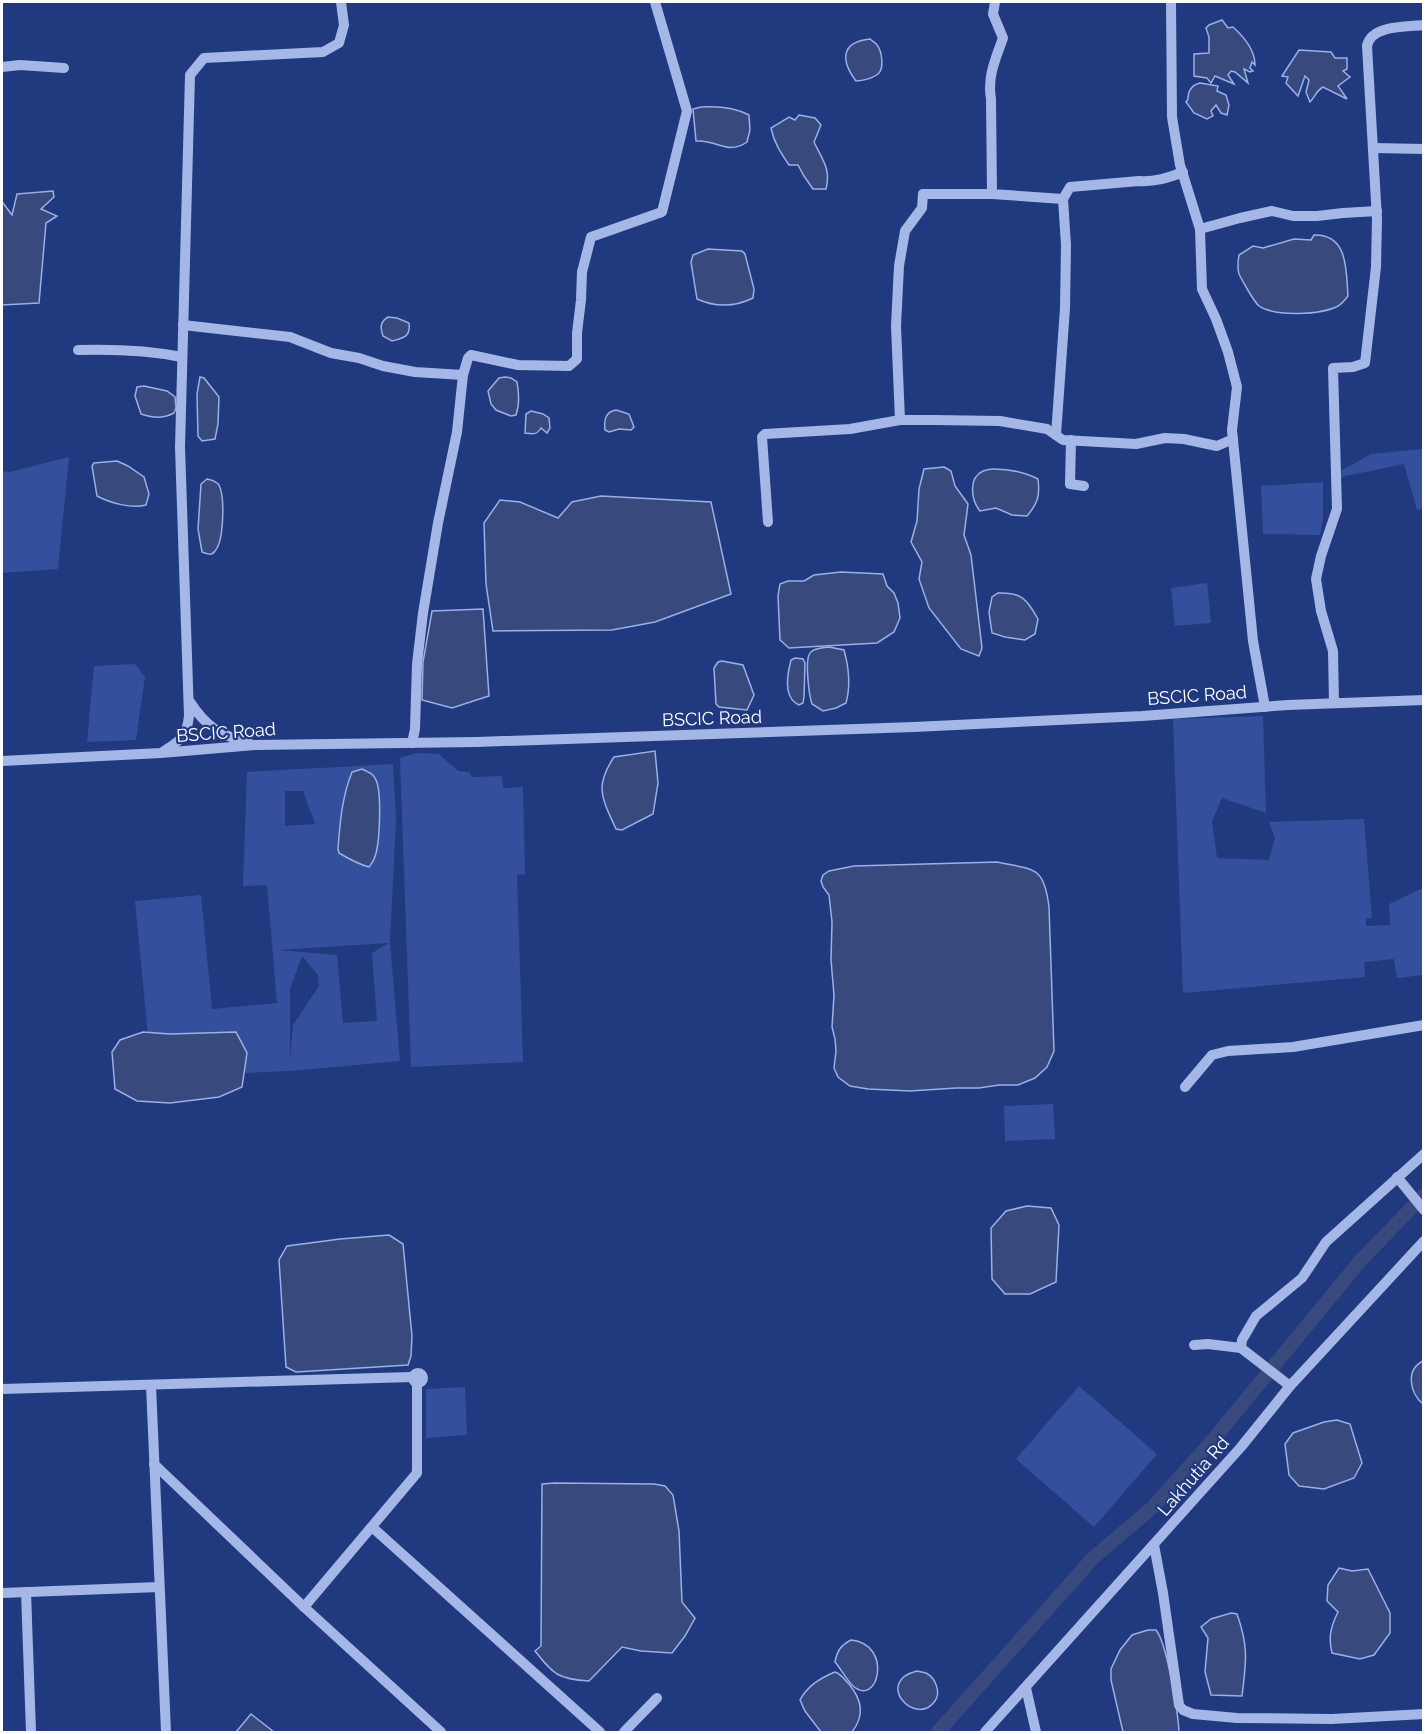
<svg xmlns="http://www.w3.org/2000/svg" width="1425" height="1734" font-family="Raleway,sans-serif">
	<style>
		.green { fill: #34509c; fill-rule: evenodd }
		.water { fill: #384a7d; stroke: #99b0e8; stroke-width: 1.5 }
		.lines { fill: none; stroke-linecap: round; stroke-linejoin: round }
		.canal { stroke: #384a7d; stroke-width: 14 }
		.minor { stroke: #a5b7e7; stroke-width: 10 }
		.labels { text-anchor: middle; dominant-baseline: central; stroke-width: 4.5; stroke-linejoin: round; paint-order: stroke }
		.street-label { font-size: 18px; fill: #fff; stroke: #21397e }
	</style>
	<rect width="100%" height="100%" fill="#21397e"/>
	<g class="green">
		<polygon points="1423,449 1423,508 1417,510 1404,464 1341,477 1342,470 1371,454"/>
		<polygon points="69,457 58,569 2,573 2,471 10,472"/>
		<polygon points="1323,482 1323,519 1320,535 1263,534 1261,486"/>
		<polygon points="1207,583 1211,623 1175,626 1171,588"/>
		<polygon points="135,664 145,677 136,740 87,742 94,666"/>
		<polygon points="1263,716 1266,813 1222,798 1212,821 1217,858 1269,860 1275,838 1269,822 1364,819 1372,918 1366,919 1366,926 1390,925 1389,904 1423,888 1423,975 1397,978 1394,959 1364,962 1365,977 1183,993 1173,719"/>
		<polygon points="416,753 439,754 458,771 469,772 472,777 502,776 503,788 523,787 525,874 517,875 523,1062 411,1067 400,758"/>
		<path d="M393 764 396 819 390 942 400 1061 290 1071 152 1077 135 901 201 895 212 1009 277 1003 267 885 243 886 247 772ZM285 791H303L315 824 285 826ZM389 943 372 953 377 1021 343 1023 337 955 278 950ZM302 956 318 975 319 986 293 1025 290 1060V989Z"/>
		<polygon points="1053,1104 1055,1139 1005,1141 1004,1106"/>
		<polygon points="1079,1386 1157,1454 1094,1527 1016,1459"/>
		<polygon points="465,1387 467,1435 426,1438 426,1389"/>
	</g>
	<g class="water">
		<path d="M1222 20 1228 28 1233 27C1243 36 1255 50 1255 65L1252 62 1250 68 1253 71 1250 72 1244 69 1248 83 1235 72 1231 71 1228 75 1234 84 1215 76 1211 83 1207 78 1194 76V54L1209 53V37L1206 28 1209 25Z"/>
		<path d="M870 39C872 41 876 43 877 45 882 51 884 67 879 73 874 78 863 81 856 81 841 61 840 42 870 39Z"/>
		<path d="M1299 50 1331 52 1335 58H1347V69L1343 71 1350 77 1338 86 1347 99 1323 87C1316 91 1315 97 1310 102L1306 92 1309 80 1305 76 1298 96 1286 83 1288 77 1282 76Z"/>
		<path d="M1200 83 1218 86 1217 91 1226 95 1229 105 1227 115 1221 113 1216 105 1211 111 1213 116 1207 119 1194 113 1186 102 1188 99C1188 91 1192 85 1200 83Z"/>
		<path d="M701 107C717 106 734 107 749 115L750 130 747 142C727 156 717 139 696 141L693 109Z"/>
		<path d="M799 115 815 118 821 125 814 142C823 161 831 169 826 189H813L804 176 798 165H789C781 153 774 143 771 128L789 117 795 120Z"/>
		<polygon points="53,191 54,197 41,209 57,216 46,223 39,303 2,305 2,204 3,203 12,215 17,194"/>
		<path d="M1314 235C1349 234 1346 272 1348 296 1345 300 1342 304 1338 306 1321 315 1275 317 1259 306 1254 302 1242 280 1239 274 1237 268 1238 261 1239 255L1253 246 1263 248 1294 239 1311 240Z"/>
		<path d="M708 249 742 251 745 254 754 289 753 298C735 307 715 307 697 299L691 262 693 255Z"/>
		<path d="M388 317 397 318 409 323C411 337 403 338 392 341L383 336C380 327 380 322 388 317Z"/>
		<polygon points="200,377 204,378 219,397 218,424 215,439 202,441 198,436 197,394"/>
		<path d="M505 377 511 378 517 382C519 393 520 404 516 415L511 416 496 410 491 404 488 391 499 378Z"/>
		<path d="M144 386 167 391 175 397 176 408 174 413C162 419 154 418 141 414L135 396 137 387Z"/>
		<path d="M616 410 629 414 634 427 631 430 619 429 609 432 605 430C604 420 605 412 616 410Z"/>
		<path d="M531 411 543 414 549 418 550 428 547 433 541 428C537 435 533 434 525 433L526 414Z"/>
		<path d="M117 461 128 466 144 477 149 494 146 505C132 509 110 503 97 496L92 466 94 463Z"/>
		<polygon points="944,467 951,471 955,486 968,504 964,535 971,555 982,648 979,656 961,649 929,608 919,579 922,562 911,542 917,521 919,489 924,469"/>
		<path d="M993 469C1009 469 1023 471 1038 479 1040 496 1038 503 1027 516L1012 515 996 508 980 511C971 500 968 478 983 471 986 470 990 469 993 469Z"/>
		<path d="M207 479C212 480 216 481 219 485 225 497 224 541 215 551 212 556 207 554 202 552L198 529 201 484Z"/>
		<polygon points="601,496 711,502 731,594 655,622 612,630 493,631 486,584 484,523 500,500 520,502 558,518 572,502"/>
		<polygon points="841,572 883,574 887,586 894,593 898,603 900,618 894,632 877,643 789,648 780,640 778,596 780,584 788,581 804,581 814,575"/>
		<path d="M998 593C1021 592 1027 599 1038 619L1035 634 1025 640 1005 637 992 633 989 612 992 597Z"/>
		<polygon points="483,609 489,696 452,708 422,700 423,662 432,611"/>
		<path d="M829 647 844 650C849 668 851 685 846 703L836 708 823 711 812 704C809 695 804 657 811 652 815 648 823 648 829 647Z"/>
		<path d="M795 658 803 659 805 663 804 697 803 703 799 705C783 698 787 675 791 660Z"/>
		<polygon points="722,661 743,665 754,695 747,710 719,707 716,704 714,668 718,662"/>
		<path d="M655 751 658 783 653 814 622 830 616 829C602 798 594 787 614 757Z"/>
		<path d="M362 769C368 772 373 773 376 780 382 793 380 847 374 859 373 862 371 864 369 867 358 864 349 859 339 853L338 849C340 822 342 797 352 772Z"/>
		<path d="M997 862C1035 870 1044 866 1049 907L1054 1051 1047 1067 1035 1078 1018 1085H999L979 1088H956L910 1091 868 1089 850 1086 838 1077 834 1068 836 1051 835 1039 832 1027 834 995 831 960 832 922 829 895 823 887 821 881 823 875 829 871 854 866Z"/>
		<polygon points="143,1032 170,1034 236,1032 247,1053 242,1087 219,1097 170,1103 137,1101 115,1089 112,1052 120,1040"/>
		<polygon points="1027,1206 1051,1208 1059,1225 1056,1282 1030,1294 1005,1294 992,1279 991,1228 1006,1211"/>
		<polygon points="389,1235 403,1244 412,1336 411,1356 408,1365 296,1372 286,1367 279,1260 287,1246 340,1239"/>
		<path d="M1423 1361 1424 1404H1423C1410 1393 1405 1370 1423 1361Z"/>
		<polygon points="1337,1420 1350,1424 1362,1463 1354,1478 1324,1489 1299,1486 1289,1475 1285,1444 1293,1433 1324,1422"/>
		<path d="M555 1483 654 1484 665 1486 673 1495 679 1531 682 1602 695 1618 685 1636 672 1653 641 1651 622 1647 589 1681C558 1679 554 1675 535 1651L541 1646 542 1484Z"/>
		<path d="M1339 1568 1352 1571 1368 1569 1390 1613V1633L1374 1655 1360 1659 1332 1653C1328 1637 1331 1626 1338 1612L1327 1601 1328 1585Z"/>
		<path d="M1231 1613 1237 1614C1249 1647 1246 1663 1242 1696L1211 1695 1205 1672 1208 1638 1201 1627 1211 1619Z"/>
		<path d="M1148 1630H1156C1167 1643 1178 1713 1179 1732H1123L1111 1680V1669L1120 1650 1132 1635Z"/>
		<path d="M851 1640C894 1644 878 1710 852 1685 846 1679 841 1669 835 1662 837 1651 841 1645 851 1640Z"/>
		<path d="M917 1671C920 1672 923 1672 926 1673 936 1678 941 1693 935 1701 916 1728 873 1682 917 1671Z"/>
		<path d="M835 1672C841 1674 844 1679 849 1684 862 1700 865 1715 852 1732H821L805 1711 800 1700C807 1686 820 1678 835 1672Z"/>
		<polygon points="251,1714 274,1732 236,1732"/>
	</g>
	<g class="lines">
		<polyline class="canal" points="938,1732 1093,1558 1154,1506 1212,1441 1361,1260 1424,1195"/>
		<g class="minor">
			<path d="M995 2 993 14 1003 38C996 58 987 76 991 99L992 194 1063 199"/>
			<polyline points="1171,2 1172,117 1180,165 1200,229 1202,289 1216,319 1228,352 1237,387 1232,430 1253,641 1265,707"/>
			<polyline points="2,67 20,65 64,68"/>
			<polyline points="1374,148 1424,149"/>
			<polyline points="1200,229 1240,218 1272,211 1293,216 1317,216 1343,213 1377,211"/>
			<polyline points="183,325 290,337 331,353 359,358 383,366 415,372 463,375"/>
			<path d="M78 350C113 349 147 350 182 357"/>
			<polyline points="900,420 896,326 899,266 905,231 922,208 923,194 992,194"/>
			<path d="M1056 435 1065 308 1066 245 1063 199 1070 187 1139 181C1155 182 1168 178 1183 172"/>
			<polyline points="1071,440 1070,484 1084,486"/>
			<polyline points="768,522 762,437 765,434 850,429 900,420 935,420 1000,421 1047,429 1063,440 1136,444 1165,438 1184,439 1217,446 1233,439"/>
			<path d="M190 702C206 727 220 735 249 743"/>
			<path d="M1334 703 1333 651 1321 611 1316 579 1321 556 1337 509 1333 368 1353 367 1365 363 1376 267 1377 219 1367 46C1371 25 1407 27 1424 25"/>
			<polyline points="412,743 415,729 417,664 423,613 438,523 457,432 463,375 468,358 471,355 518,365 569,366 577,359 577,333 581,300 582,272 591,237 662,212 687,111 655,2"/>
			<path d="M164 751C180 741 187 736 189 716L180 447 190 75 204 58 323 52 339 43 344 25 341 2"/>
			<polyline points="2,761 161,753 255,745 477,742 914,727 1142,716 1288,705 1424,700"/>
			<polyline points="1185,1087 1212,1055 1228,1051 1293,1047 1424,1025"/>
			<polyline points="1397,1177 1424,1210"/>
			<polyline points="1194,1345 1208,1344 1241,1348 1290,1386"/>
			<polyline points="1241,1348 1242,1340 1256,1316 1302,1278 1326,1242 1424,1154"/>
			<circle cx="418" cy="1378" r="5"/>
			<polyline points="151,1385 166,1732"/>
			<polyline points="2,1389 412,1377"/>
			<polyline points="154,1464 304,1607 441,1732"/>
			<polyline points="372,1527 600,1732"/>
			<polyline points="1154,1545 1163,1593 1179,1705 1183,1710 1193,1714 1237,1718 1332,1719 1424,1714"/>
			<polyline points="26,1592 31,1732"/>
			<polyline points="2,1593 159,1587"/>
			<polyline points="304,1607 417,1473 417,1383"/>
			<polyline points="1026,1688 1036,1732"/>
			<polyline points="624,1732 657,1698"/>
			<polyline points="985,1732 1241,1447 1290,1386 1424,1241"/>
		</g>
	</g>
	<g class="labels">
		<g class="street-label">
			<text transform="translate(1197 695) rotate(-4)">BSCIC Road</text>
			<text transform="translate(712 718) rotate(-2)">BSCIC Road</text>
			<text transform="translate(226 732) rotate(-4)">BSCIC Road</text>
			<text transform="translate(1193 1476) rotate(-49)">Lakhutia Rd</text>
		</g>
	</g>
	<rect width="1425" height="1734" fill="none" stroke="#ffffff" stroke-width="6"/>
</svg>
